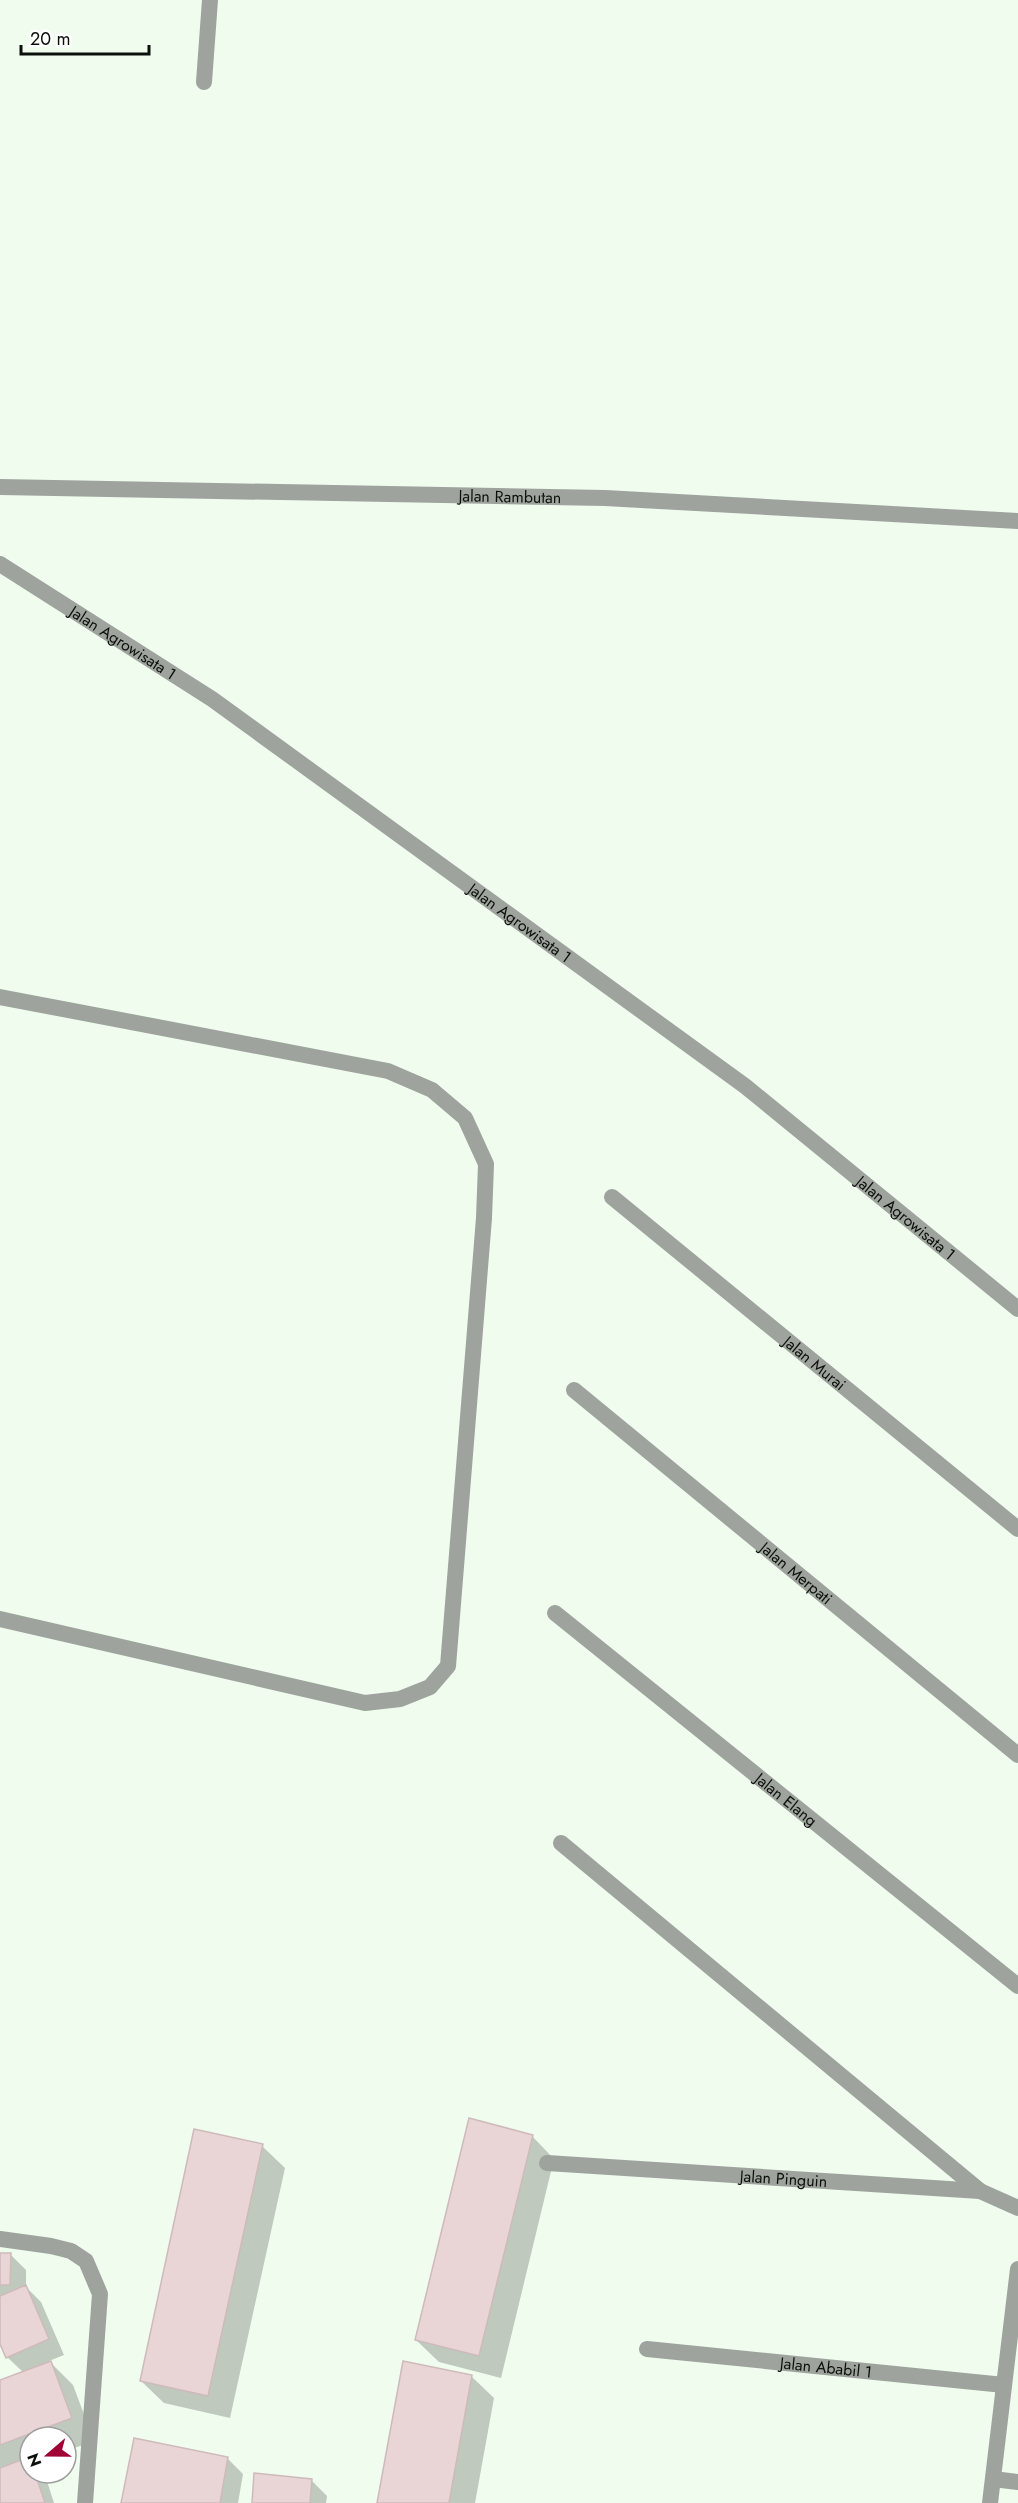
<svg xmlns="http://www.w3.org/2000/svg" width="1018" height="2503" font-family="Jost,sans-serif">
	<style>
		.shadow { fill: #0003 }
		.building { fill: #e9d5d6; stroke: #cebabb; stroke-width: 1.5 }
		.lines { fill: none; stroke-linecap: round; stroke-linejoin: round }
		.service { stroke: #9ea39d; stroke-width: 16 }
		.minor { stroke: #9ea39d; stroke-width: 16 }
		.labels { text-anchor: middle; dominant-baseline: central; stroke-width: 4.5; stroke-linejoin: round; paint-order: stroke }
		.street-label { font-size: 16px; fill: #0c100b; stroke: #fff }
	</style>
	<rect width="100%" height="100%" fill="#effcee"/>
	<g class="shadow">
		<polygon points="532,2136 554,2159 501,2378 439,2362 416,2340"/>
		<polygon points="262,2146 285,2168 230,2418 164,2403 141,2381"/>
		<polygon points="0,2254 11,2255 26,2270 26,2287 41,2302 64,2355 49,2361 73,2385 94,2441 66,2451 66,2437 30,2437 30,2473 45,2475 54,2503 0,2503 0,2382 24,2373 7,2357 0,2340"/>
		<polygon points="471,2376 494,2398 475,2503 379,2503"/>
		<polygon points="227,2458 243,2474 238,2503 123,2503"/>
		<polygon points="311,2480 327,2496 326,2503 253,2503"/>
	</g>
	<g class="building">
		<polygon points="469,2118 533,2135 479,2356 415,2340"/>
		<polygon points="194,2129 263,2144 208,2396 140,2381"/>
		<polygon points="0,2253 11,2253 10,2285 0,2285"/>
		<polygon points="26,2285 49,2339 6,2358 0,2344 0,2296"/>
		<polygon points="51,2361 72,2418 0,2445 0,2380"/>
		<polygon points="403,2361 472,2375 449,2503 377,2503"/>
		<polygon points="134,2438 228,2457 220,2503 121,2503"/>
		<polygon points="29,2457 30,2473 35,2473 45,2503 0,2503 0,2468"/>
		<polygon points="254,2473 312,2479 310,2503 252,2503"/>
	</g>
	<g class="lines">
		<g class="service">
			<polyline points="0,997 388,1071 432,1090 465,1118 486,1164 484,1218 448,1666 430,1687 400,1699 365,1703 0,1619"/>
			<polyline points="0,2239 51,2246 71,2251 86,2261 100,2294 85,2503"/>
		</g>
		<g class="minor">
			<polyline points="204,82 210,0"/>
			<path id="s1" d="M0 487 605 498 1018 521"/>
			<path id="s2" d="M0 564 212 699 745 1086 1018 1309"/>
			<path id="s3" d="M612 1197 1018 1529"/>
			<path id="s4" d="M574 1390 1018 1755"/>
			<path id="s5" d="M555 1613 1018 1986"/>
			<polyline points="561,1843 980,2191"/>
			<path id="s6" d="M547 2163 980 2191 1018 2208"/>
			<path id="s7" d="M647 2349 1004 2385"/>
			<polyline points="993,2479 1018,2482"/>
			<polyline points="990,2503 1018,2269"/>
		</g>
	</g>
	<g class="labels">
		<g class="street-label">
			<text stroke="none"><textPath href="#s1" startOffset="510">Jalan Rambutan</textPath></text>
			<text stroke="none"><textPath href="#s2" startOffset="146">Jalan Agrowisata 1</textPath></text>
			<text stroke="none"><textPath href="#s2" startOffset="632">Jalan Agrowisata 1</textPath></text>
			<text stroke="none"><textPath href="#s2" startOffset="1118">Jalan Agrowisata 1</textPath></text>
			<text stroke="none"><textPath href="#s3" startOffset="262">Jalan Murai</textPath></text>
			<text stroke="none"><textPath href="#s4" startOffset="288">Jalan Merpati</textPath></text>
			<text stroke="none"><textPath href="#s5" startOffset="297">Jalan Elang</textPath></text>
			<text stroke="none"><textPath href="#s6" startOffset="237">Jalan Pinguin</textPath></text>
			<text stroke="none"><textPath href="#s7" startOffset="180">Jalan Ababil 1</textPath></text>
		</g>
	</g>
	<g transform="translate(48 2455) rotate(250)"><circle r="28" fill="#ffffff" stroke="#9e9f9d" stroke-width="1.5"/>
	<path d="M0-4.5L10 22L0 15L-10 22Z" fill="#a10037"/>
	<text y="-9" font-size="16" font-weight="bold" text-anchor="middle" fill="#0c100b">N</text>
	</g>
	<path d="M21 45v9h128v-9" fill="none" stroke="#0c100b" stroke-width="3"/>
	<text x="30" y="45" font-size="18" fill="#0c100b" stroke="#ffffff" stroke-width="4.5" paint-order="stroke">20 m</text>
</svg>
